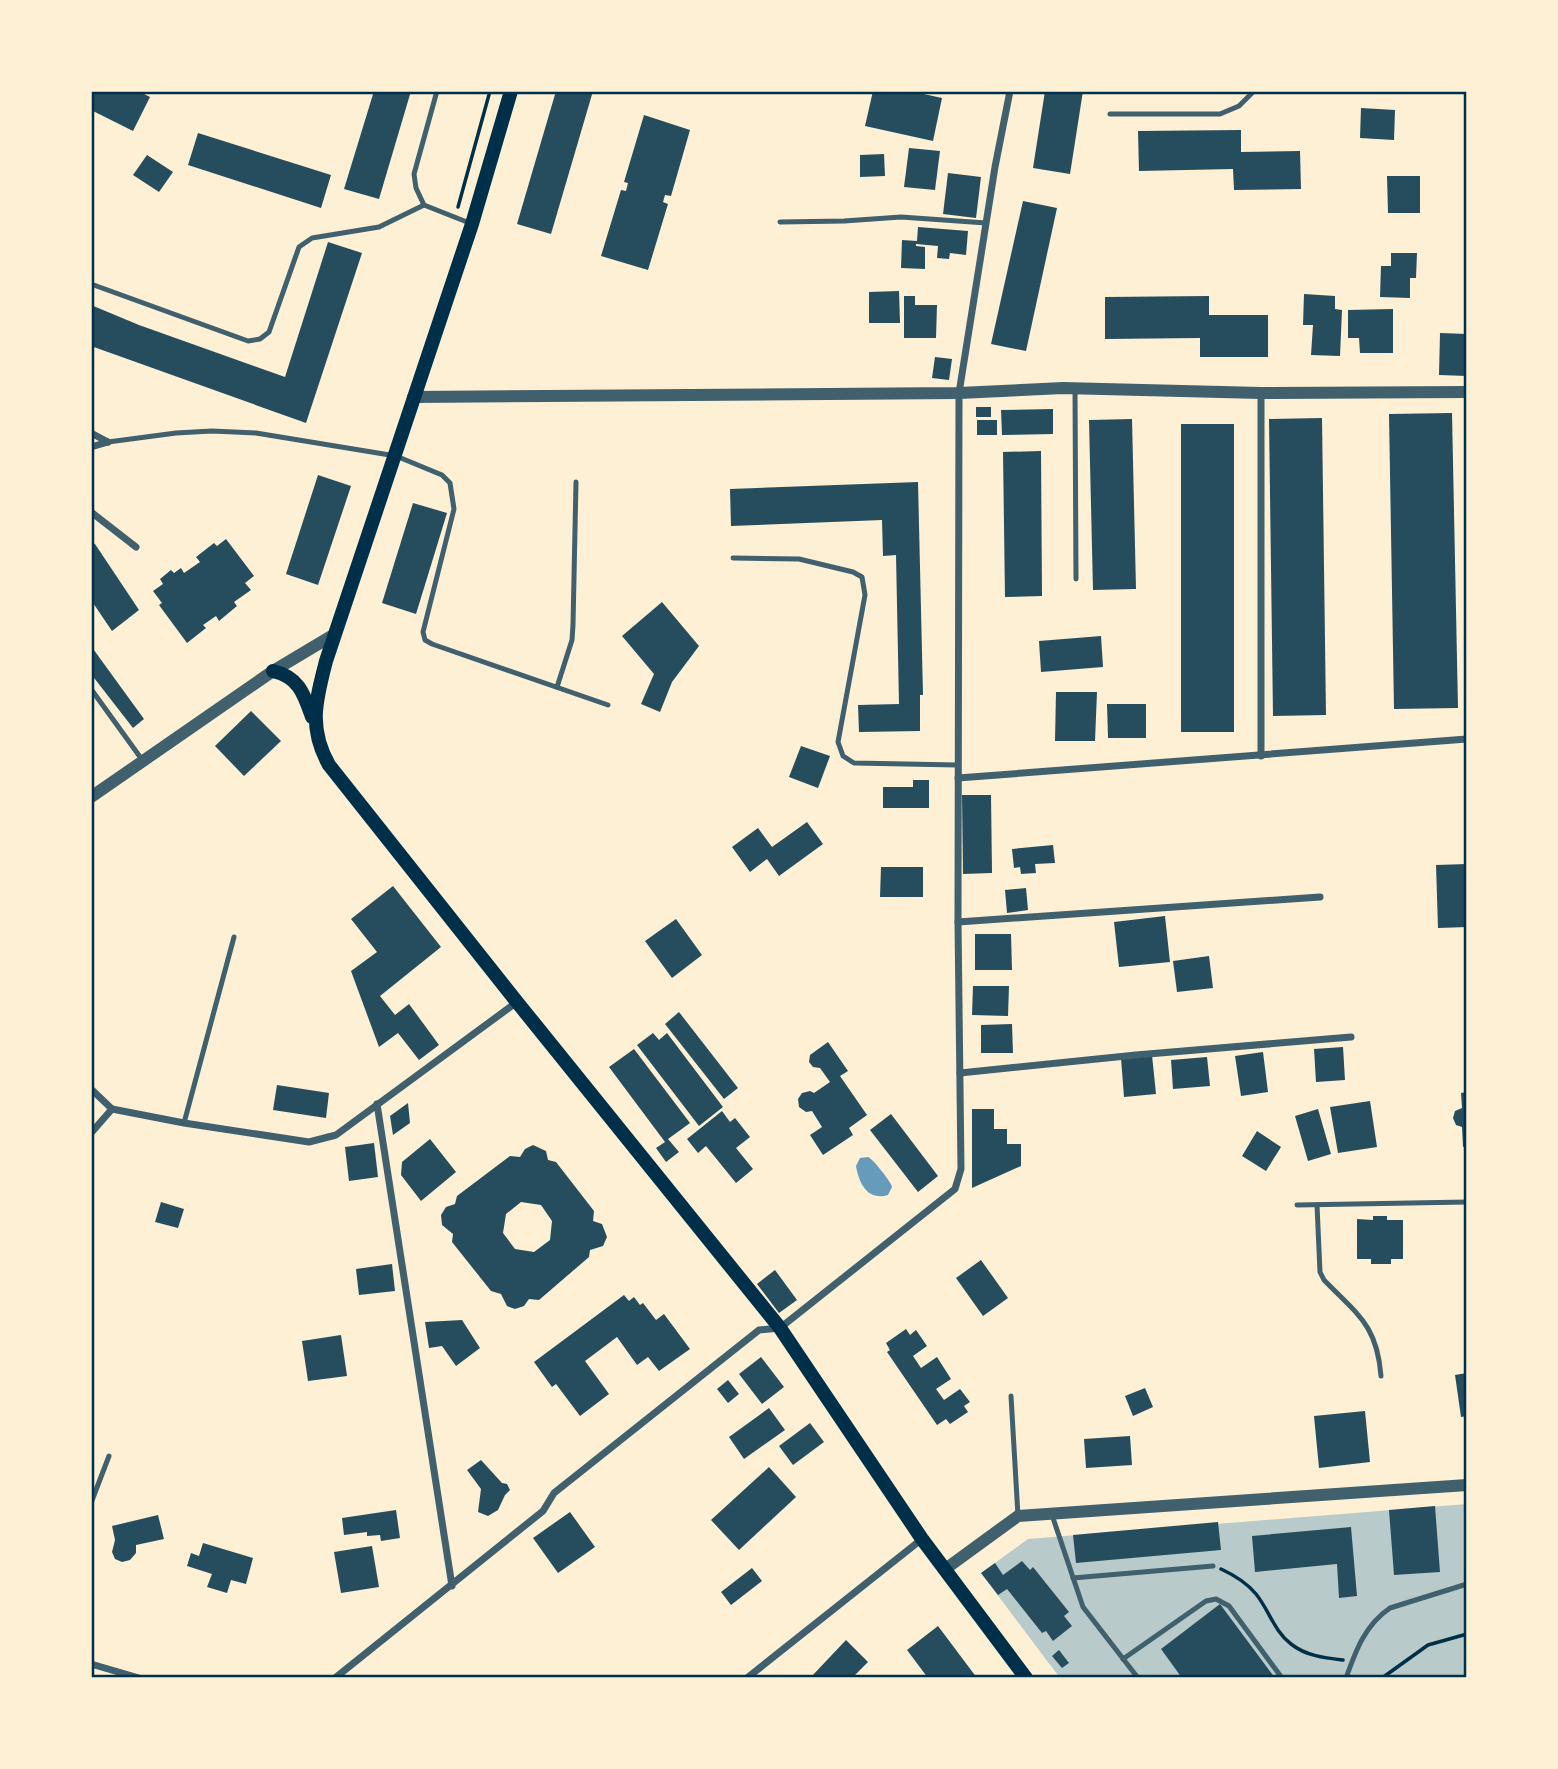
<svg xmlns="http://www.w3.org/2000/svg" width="1558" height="1769" font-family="Commissioner,sans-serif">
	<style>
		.green { fill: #b9caca }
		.water { fill: #669bbc }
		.building { fill: #264d5e; fill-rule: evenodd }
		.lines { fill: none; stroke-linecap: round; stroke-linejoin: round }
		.path { stroke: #003049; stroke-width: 3.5 }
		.service { stroke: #3f606c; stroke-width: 5 }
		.minor { stroke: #3f606c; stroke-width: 7 }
		.tertiary { stroke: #3f606c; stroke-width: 12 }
		.secondary { stroke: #003049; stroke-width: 14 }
		.neatline { fill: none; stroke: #003049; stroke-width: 2.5 }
	</style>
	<rect width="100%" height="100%" fill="#fdf0d5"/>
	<polygon class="green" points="1467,1504 1467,1678 1060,1678 981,1573 1028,1539"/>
	<path class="water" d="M868 1157C873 1159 891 1182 892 1187L888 1195C867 1201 859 1183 856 1166L860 1158Z"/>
	<g class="building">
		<polygon points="91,91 138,91 150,97 133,131 91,110"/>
		<polygon points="374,91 411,91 379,199 344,189"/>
		<polygon points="556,91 593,91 551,234 517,224"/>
		<polygon points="873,91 910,91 942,98 933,141 865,126"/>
		<polygon points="1045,91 1083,91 1070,174 1033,168"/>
		<polygon points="1361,108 1395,110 1394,140 1360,138"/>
		<polygon points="644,115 690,130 671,196 665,195 663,202 668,204 648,270 601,256 621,190 626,191 628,183 624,182"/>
		<polygon points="1241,130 1241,152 1300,151 1301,189 1234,190 1233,169 1139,171 1138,131"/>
		<polygon points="198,133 331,175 321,208 188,165"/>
		<polygon points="909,148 940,151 935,190 904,187"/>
		<polygon points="884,154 885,176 860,177 860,155"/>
		<polygon points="147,155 173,172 159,192 133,175"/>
		<polygon points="948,173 981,177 976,218 943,214"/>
		<polygon points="1387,176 1420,176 1420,213 1388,213"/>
		<polygon points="1023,201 1057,208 1026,351 991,344"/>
		<polygon points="918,227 968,231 966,255 950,253 949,259 937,258 938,246 916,244 916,246 925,247 925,269 901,268 902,240 917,241"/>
		<polygon points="328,242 362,253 306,423 91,346 91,305 139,325 285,377"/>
		<polygon points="1391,253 1417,253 1416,278 1410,278 1410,298 1380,297 1381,266 1391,266"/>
		<polygon points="899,291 900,323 869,323 869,292"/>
		<polygon points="1304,294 1335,296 1335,309 1342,310 1340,356 1311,355 1313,325 1303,325"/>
		<polygon points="904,296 915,296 915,305 937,305 936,338 904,338"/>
		<polygon points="1209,296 1209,315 1268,315 1268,357 1200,357 1200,338 1105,339 1105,297"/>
		<polygon points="1393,309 1393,353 1360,353 1359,338 1348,338 1348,310"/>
		<polygon points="1440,333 1467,334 1467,376 1439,375"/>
		<polygon points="935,357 952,359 949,380 932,378"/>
		<rect x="976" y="407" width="15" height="10"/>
		<polygon points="1053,409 1053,434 1002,435 1001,410"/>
		<polygon points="1452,413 1458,708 1394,709 1389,414"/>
		<polygon points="1322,418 1326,715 1273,716 1269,419"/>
		<polygon points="1132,419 1136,589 1093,590 1089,420"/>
		<rect x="977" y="420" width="20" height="15"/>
		<rect x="1181" y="424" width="53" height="308"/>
		<polygon points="1041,451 1042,596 1005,597 1003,452"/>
		<polygon points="318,475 351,486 318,585 286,574"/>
		<polygon points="918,482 923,695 920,695 920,731 859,732 858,705 899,704 896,555 883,556 882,520 731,526 730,489"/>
		<polygon points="413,503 447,513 416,614 382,603"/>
		<polygon points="226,539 254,576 245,583 251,590 234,602 237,606 219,621 216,616 203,625 206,628 187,643 159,605 162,603 153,591 163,584 160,579 171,570 174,573 181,568 184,573 200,562 196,557 214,543 217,546"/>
		<polygon points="91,542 95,544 139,610 112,631 91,600"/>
		<polygon points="662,602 699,646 672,682 660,712 641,704 654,674 622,636"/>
		<polygon points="1101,636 1103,667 1041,672 1039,641"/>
		<polygon points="91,646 144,719 133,728 91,674"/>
		<polygon points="1056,692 1097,692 1095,741 1055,741"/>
		<polygon points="1107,704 1146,704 1146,738 1108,738"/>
		<polygon points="251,711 281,741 244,776 215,746"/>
		<polygon points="801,746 830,756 818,788 789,777"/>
		<polygon points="913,780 929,780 929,808 883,808 883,787 913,787"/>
		<polygon points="962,795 991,795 992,873 963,874"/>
		<polygon points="807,822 823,844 779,876 767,859 750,872 732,847 758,828 772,847"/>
		<polygon points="1053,845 1055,863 1035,864 1036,873 1021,874 1020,867 1014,868 1012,849"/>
		<polygon points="1467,864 1467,927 1438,928 1436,865"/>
		<polygon points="881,867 923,867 923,897 880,897"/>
		<polygon points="393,886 441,947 380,996 395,1015 409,1004 439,1045 419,1060 398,1033 379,1047 351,971 377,952 351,919"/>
		<polygon points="1026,888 1028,910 1007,913 1005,890"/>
		<polygon points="1165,916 1170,962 1119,967 1114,922"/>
		<polygon points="676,919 702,955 672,978 645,941"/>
		<polygon points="975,934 1011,934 1012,970 975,970"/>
		<polygon points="1209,956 1213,988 1177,992 1173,961"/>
		<polygon points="973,986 1009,986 1008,1016 972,1015"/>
		<polygon points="679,1012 738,1088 724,1099 665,1024"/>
		<polygon points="1012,1024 1013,1053 981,1053 981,1025"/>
		<polygon points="653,1033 659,1040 667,1033 723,1107 699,1126 637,1045"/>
		<polygon points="828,1042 848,1071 840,1076 867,1115 849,1128 853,1135 823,1155 810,1135 822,1127 812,1111 806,1112 799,1107 798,1099 802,1093 810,1091 814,1093 830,1082 820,1068 813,1067 809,1062 810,1055"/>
		<polygon points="1343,1047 1345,1080 1316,1082 1314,1049"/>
		<polygon points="634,1049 690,1123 668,1139 679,1152 666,1162 656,1148 665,1142 609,1067"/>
		<polygon points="1263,1052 1268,1092 1241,1096 1235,1056"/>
		<polygon points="1152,1055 1156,1094 1124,1097 1121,1058"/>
		<polygon points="1207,1057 1210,1086 1173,1089 1171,1060"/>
		<polygon points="277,1085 329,1093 326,1118 273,1110"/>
		<polygon points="1467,1092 1467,1146 1463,1147 1462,1127 1456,1125 1453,1118 1455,1111 1462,1108 1461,1093"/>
		<polygon points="1370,1101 1377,1147 1338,1153 1330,1107"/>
		<polygon points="408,1103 410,1123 393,1135 390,1116"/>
		<polygon points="972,1109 994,1109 994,1129 1007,1129 1007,1144 1021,1144 1021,1166 972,1188"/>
		<polygon points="1318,1109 1331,1154 1308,1161 1295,1116"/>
		<polygon points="722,1111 730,1122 735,1118 750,1137 736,1148 753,1169 736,1183 706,1146 698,1153 687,1139"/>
		<polygon points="891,1114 938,1176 918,1192 870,1130"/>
		<polygon points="1257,1131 1281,1147 1266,1171 1242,1156"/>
		<polygon points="430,1139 456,1172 421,1201 401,1175 402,1162"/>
		<polygon points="374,1143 378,1177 349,1181 345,1147"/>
		<path d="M533 1145 546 1151 548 1160 556 1162 594 1211 593 1221 602 1224 607 1237 603 1246 590 1250 589 1257 539 1300 529 1299 524 1306 515 1309 507 1306 501 1294 491 1291 452 1242 453 1234 442 1225 441 1215 446 1207 455 1204 457 1196 510 1156 520 1157 525 1149ZM521 1202 541 1205 552 1221 550 1240 534 1252 515 1249 503 1233 506 1214Z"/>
		<polygon points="161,1202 184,1209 178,1228 155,1222"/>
		<polygon points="1373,1216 1387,1216 1387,1220 1403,1220 1403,1259 1391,1259 1391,1264 1371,1264 1371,1259 1357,1259 1357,1219 1373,1220"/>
		<polygon points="981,1260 1008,1298 983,1316 956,1278"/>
		<polygon points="392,1264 395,1291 359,1295 356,1269"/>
		<polygon points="775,1270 797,1300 779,1313 757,1284"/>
		<polygon points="624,1295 629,1301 634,1297 640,1305 643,1303 656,1320 664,1314 690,1349 659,1371 648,1357 637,1365 617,1337 585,1361 609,1394 580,1416 556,1384 552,1387 534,1362"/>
		<polygon points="462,1320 480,1348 456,1366 442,1346 429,1348 425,1322"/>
		<polygon points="906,1329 910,1335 916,1330 927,1346 913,1356 921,1368 937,1357 951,1379 936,1389 944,1400 960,1389 970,1402 964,1406 968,1412 950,1424 946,1419 937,1425 887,1352 890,1350 886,1343"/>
		<polygon points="341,1335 347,1376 308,1381 302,1341"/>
		<polygon points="761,1357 784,1387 762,1404 739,1374"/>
		<polygon points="1467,1373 1467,1416 1461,1417 1455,1375"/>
		<polygon points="728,1380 739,1394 728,1403 717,1389"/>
		<polygon points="1145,1388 1153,1407 1133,1416 1125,1396"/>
		<polygon points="769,1408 785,1430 744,1459 729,1437"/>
		<polygon points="1365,1411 1370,1462 1319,1468 1314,1416"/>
		<polygon points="810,1423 824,1442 793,1465 779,1446"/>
		<polygon points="1130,1436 1132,1465 1086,1468 1084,1439"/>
		<polygon points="481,1460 502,1483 507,1484 510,1490 505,1495 498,1510 488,1516 478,1512 481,1489 467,1470"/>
		<polygon points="769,1467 796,1497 739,1550 711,1520"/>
		<polygon points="1435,1506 1440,1572 1394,1575 1389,1510"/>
		<polygon points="396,1510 400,1538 381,1541 380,1535 367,1536 367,1532 344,1535 342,1518"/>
		<polygon points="570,1512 595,1547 558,1573 533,1538"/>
		<polygon points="158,1515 164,1539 136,1545 136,1553 130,1560 122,1562 115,1559 112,1552 115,1540 112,1526"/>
		<polygon points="1218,1522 1221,1550 1076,1563 1073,1535"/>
		<polygon points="1351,1527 1357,1596 1339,1598 1337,1564 1255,1572 1252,1536"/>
		<polygon points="203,1543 253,1558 246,1584 231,1580 227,1593 207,1587 212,1574 187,1566 191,1553 199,1556"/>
		<polygon points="372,1546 379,1587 341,1593 334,1552"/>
		<polygon points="1022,1561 1030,1570 1033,1567 1069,1612 1064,1616 1072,1626 1053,1641 1046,1631 1042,1633 1007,1589 998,1595 981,1573 995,1563 1003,1575"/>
		<polygon points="752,1568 762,1581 731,1605 721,1592"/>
		<polygon points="1220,1604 1275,1678 1182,1678 1161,1649"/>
		<polygon points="938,1626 977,1678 928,1678 907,1650"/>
		<polygon points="846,1640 868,1662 852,1678 812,1678 811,1677"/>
		<polygon points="1059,1650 1069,1663 1062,1668 1052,1656"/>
	</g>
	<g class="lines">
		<g class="path">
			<polyline points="458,207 490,91"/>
			<path d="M1221 1569C1234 1575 1247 1583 1256 1594 1269 1610 1274 1631 1291 1644 1306 1656 1325 1658 1343 1660"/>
			<polyline points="1382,1678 1428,1645 1467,1634"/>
		</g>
		<g class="service">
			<polyline points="437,91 414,174 416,188 424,205 472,224"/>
			<polyline points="1110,114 1220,114 1239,106 1254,91"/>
			<polyline points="780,222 844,221 901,217 986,223"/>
			<polyline points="91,284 248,341 260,339 269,332 299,247 312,238 379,227 424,205"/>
			<polyline points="1075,388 1076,579"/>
			<polyline points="108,442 176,433 212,431 256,433 396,456 442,475 450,483 454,509 423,632 425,640 432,644 608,705"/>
			<polyline points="733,558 799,559 853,572 862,577 865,595 838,742 843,756 854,763 957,765"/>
			<polyline points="557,687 572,640 573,625 576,482"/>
			<polyline points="91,689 143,761"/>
			<polyline points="184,1123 234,937"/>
			<polyline points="1297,1205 1467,1202"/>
			<path d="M1317 1205 1320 1272 1324 1280C1358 1315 1377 1325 1381 1376"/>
			<polyline points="1011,1396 1018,1516"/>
			<polyline points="91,1503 109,1456"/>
			<polyline points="1052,1515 1083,1607 1138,1678"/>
			<polyline points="1073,1578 1213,1566"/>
			<polyline points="1123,1659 1206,1601 1216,1599 1229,1606 1282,1678"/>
			<path d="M1346 1678C1356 1650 1365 1625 1390 1608L1467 1584"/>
		</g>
		<g class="minor">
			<polyline points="1261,393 1261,756"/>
			<polyline points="91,433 108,442"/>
			<polyline points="91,447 108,442"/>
			<polyline points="91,512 136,547"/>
			<polyline points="958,778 1467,739"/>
			<polyline points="958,922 1320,897"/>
			<polyline points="960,1073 1136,1055 1351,1037"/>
			<polyline points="91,1089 112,1109 184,1123 309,1142 336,1135 517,1002"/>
			<polyline points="377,1104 452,1586"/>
			<polyline points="91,1133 112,1109"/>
			<polyline points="91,1664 139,1678"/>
			<polyline points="335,1678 543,1511 554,1493 759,1330 780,1328 955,1189 961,1169 958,922 959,393 995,167 1010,91"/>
			<polyline points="747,1678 922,1539"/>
		</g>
		<g class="tertiary">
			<polyline points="413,397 959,393 1063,388 1261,393 1467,392"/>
			<polyline points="91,797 273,671 335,634"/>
			<polyline points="944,1570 1018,1516 1467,1485"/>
		</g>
		<g class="secondary">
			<path d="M511 91 472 224 326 661C316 700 308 728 329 765L517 1002 780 1328 922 1539 1026 1678"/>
			<path d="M273 671C299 677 304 694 312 717"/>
		</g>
	</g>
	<rect width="1558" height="1769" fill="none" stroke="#fdf0d5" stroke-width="186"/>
	<rect x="93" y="93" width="1372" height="1583" class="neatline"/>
</svg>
